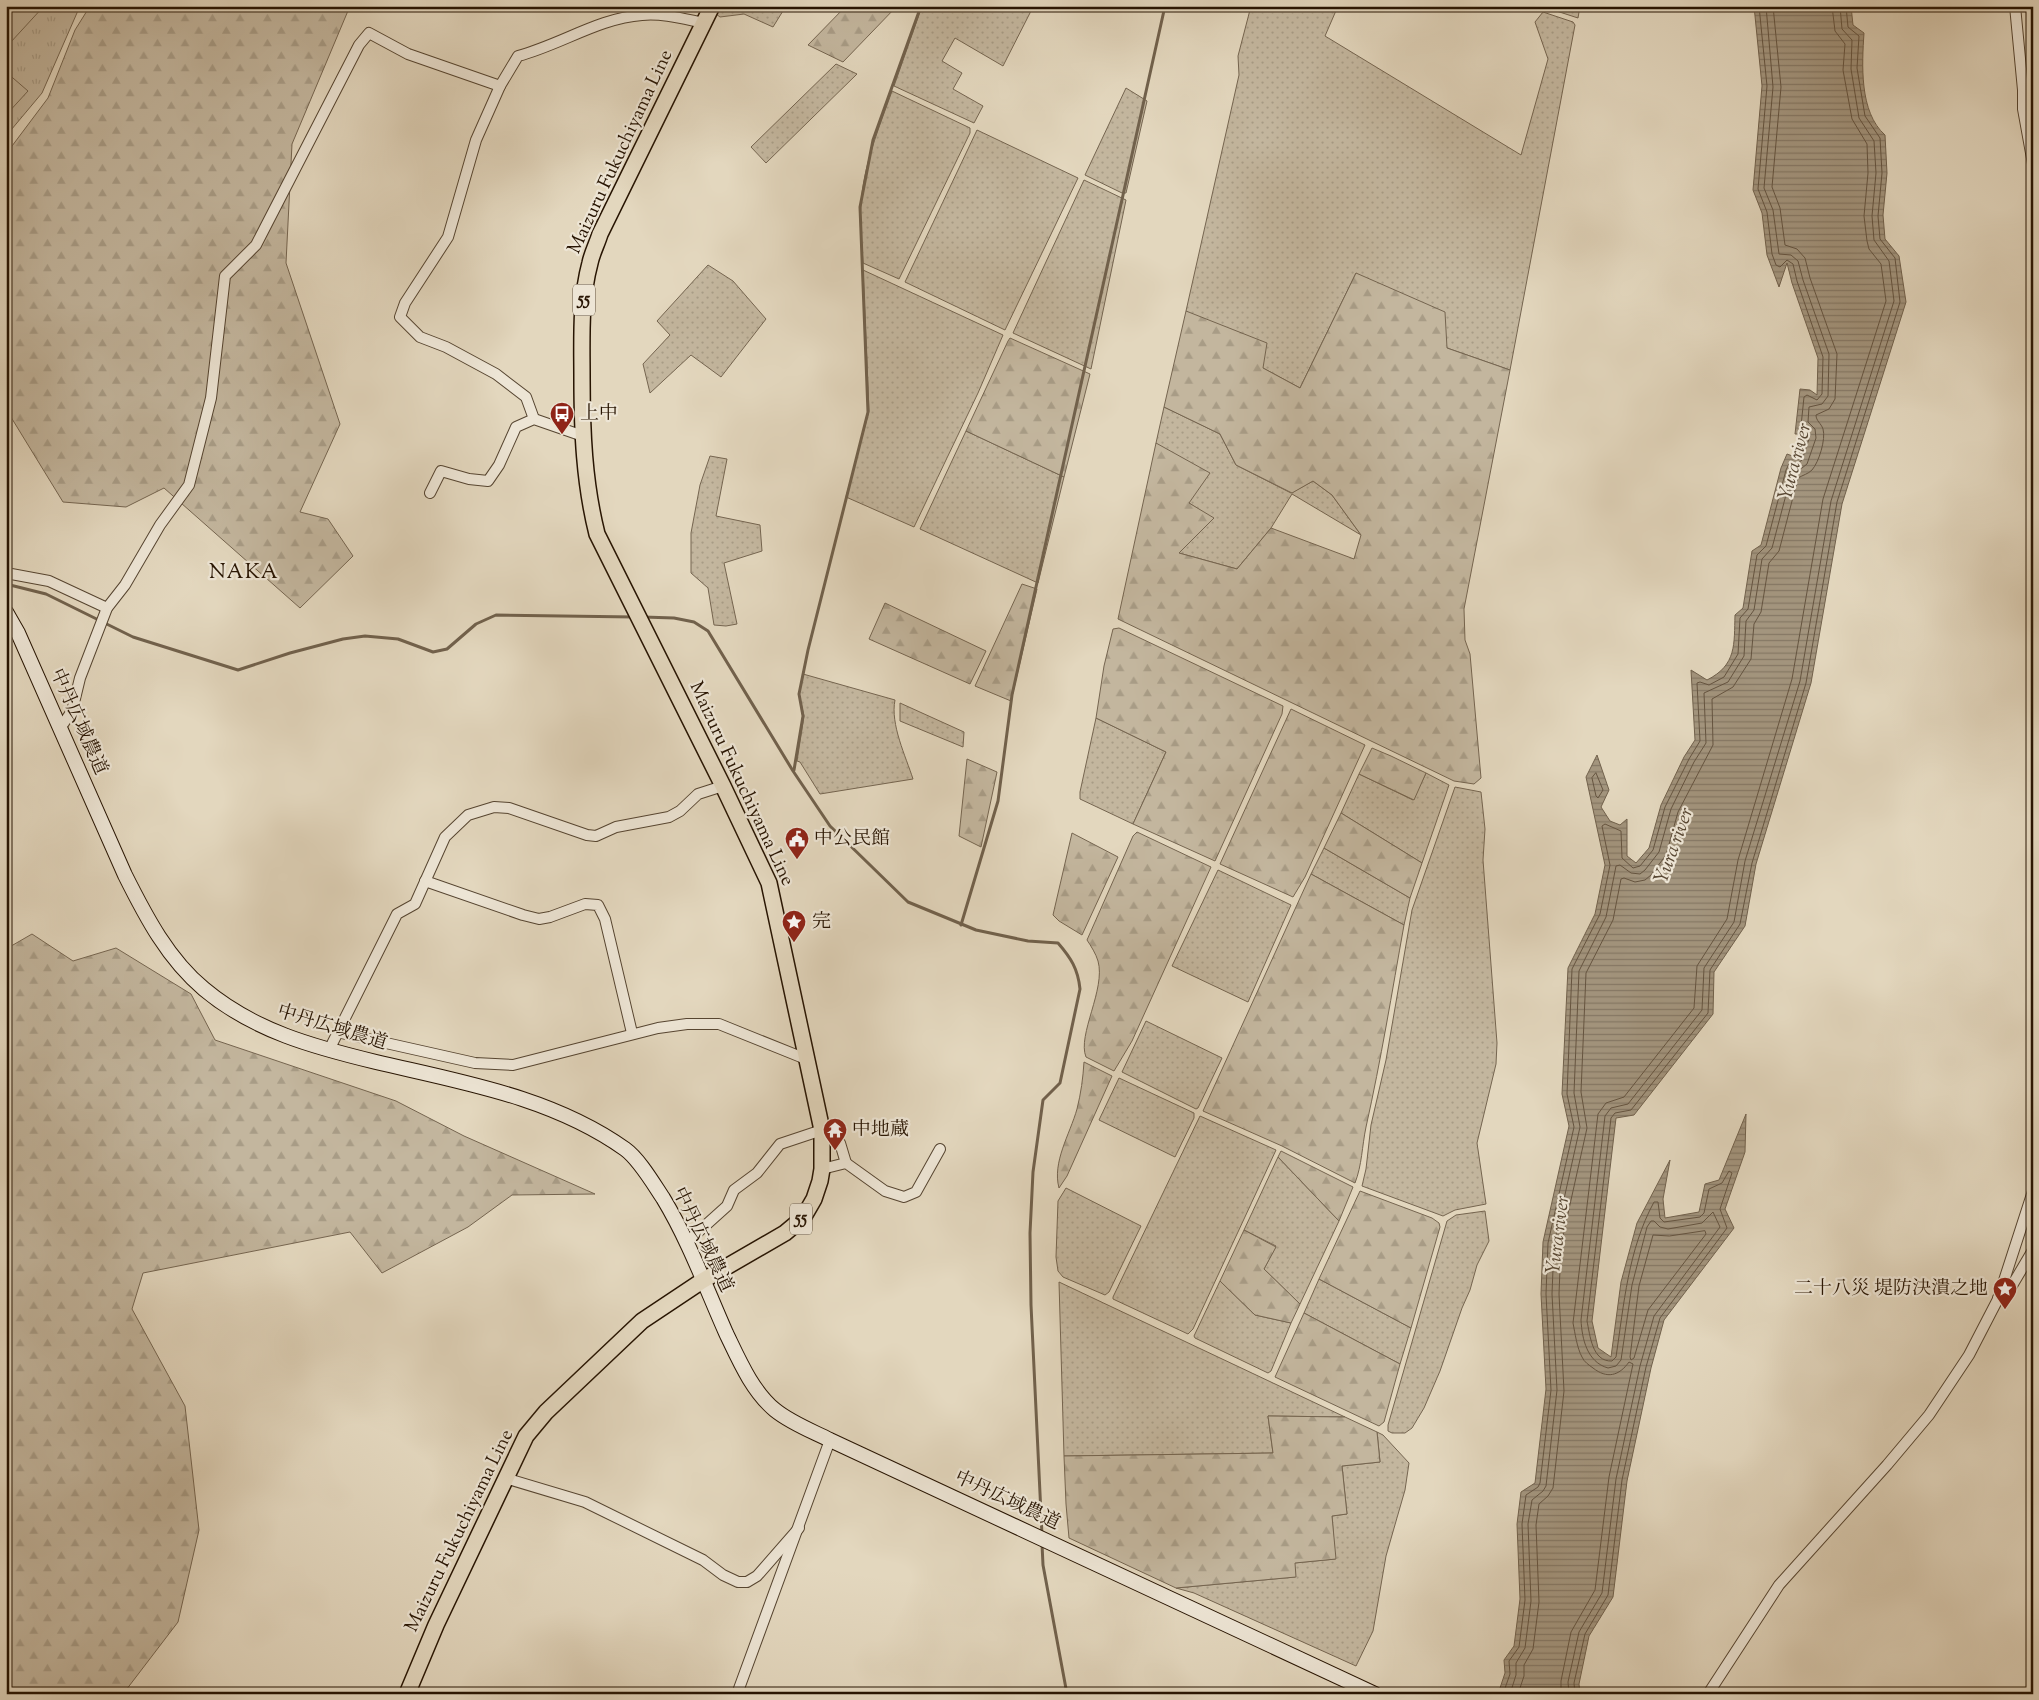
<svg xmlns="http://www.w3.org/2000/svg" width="2039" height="1700" font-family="'Sorts Mill Goudy','Noto Serif JP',serif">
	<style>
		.grass { fill: url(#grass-dots); stroke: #756550 }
		.forest { fill: url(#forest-firs); stroke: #756550 }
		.park { fill: url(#park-tufts); stroke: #756550 }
		.pitch { fill: #c3b69e; stroke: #756550 }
		.water { fill: url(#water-rules); stroke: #71614c }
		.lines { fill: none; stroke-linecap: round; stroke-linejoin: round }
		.shore { stroke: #655440; stroke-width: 1 }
		.stream { stroke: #71614c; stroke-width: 3 }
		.street-casing { stroke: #564531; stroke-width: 12 }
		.secondary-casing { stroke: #271402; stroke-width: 16 }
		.primary-casing { stroke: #271402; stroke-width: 18 }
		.street { stroke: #ede5d5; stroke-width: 10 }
		.secondary { stroke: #ede5d5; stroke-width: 14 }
		.primary { stroke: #e3d7be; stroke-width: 15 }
		.labels { text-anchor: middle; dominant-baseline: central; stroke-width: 4.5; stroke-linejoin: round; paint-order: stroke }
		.shield { fill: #ede5d5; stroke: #625341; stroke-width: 1 }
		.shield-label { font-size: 18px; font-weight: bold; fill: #271402 }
		.street-label { font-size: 19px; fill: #271402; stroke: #ede5d5 }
		.poi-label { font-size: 19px; fill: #271402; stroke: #ede5d5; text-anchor: start }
		.water-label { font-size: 20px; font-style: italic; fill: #594834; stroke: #ede5d5 }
		.quarter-label { font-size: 21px; letter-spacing: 1px; fill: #271402; stroke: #ede5d5 }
	</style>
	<defs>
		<pattern id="grass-dots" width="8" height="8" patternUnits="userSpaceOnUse" patternTransform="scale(1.25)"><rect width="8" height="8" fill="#c3b69e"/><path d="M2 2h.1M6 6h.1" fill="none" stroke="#a89c86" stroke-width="1.8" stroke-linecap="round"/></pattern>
		<pattern id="forest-firs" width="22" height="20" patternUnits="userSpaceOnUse" patternTransform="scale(1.25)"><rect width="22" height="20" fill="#c3b69e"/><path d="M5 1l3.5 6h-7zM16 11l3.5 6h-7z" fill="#a89c86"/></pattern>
		<pattern id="park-tufts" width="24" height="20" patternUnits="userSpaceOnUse" patternTransform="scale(1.25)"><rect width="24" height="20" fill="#c3b69e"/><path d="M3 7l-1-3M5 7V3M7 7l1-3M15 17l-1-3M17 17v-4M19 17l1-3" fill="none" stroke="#a89c86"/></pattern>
		<pattern id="water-rules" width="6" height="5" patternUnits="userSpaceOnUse" patternTransform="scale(1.25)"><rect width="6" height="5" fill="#a3957e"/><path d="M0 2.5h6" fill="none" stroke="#857865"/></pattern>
	</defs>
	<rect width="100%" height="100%" fill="#e3d7be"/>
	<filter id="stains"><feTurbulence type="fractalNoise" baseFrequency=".004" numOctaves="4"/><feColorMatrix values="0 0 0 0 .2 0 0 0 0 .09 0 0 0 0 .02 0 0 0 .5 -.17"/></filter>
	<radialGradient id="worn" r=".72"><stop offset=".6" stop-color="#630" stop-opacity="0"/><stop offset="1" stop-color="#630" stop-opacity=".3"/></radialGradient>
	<g class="grass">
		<polygon points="721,6 786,6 773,27 744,14 720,17 716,14"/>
		<polygon points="922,6 1030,6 1032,9 1003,66 955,38 942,61 962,73 953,89 983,106 974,123 894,86"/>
		<polygon points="1251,6 1338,6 1325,36 1521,155 1548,59 1535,22 1543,12 1573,22 1575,25 1510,370 1447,348 1356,273 1300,388 1263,368 1186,311 1239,75 1238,56"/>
		<polygon points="1541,6 1580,6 1578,18"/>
		<polygon points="836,64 857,74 766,163 751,147"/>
		<polygon points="1126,88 1147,101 1126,193 1122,193 1085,175"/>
		<path d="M892 91 970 128V133L899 279 863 263C862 244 859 224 861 205 863 166 879 128 892 91Z"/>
		<polygon points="977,130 1078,178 1005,330 905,282"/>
		<polygon points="1084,180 1126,200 1091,369 1013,333"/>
		<polygon points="708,265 733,281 766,319 721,377 691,355 650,393 643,364 670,335 657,321"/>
		<polygon points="863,270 1003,335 978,393 914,527 846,497 869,411"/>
		<polygon points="1164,407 1220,434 1236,465 1291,493 1313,481 1332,495 1361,535 1292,494 1271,528 1237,569 1179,553 1213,519 1189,503 1156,443"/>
		<polygon points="966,431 1064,477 1038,583 920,529"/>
		<polygon points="710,456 727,459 716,516 760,525 762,551 724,563 737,624 726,626 714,625 708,588 691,573 691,533 700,485"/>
		<path d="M803 674 895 700C890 724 906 757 913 779L820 794 800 762 797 761 804 716 799 694Z"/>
		<polygon points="900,703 964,732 963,747 900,721"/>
		<polygon points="1096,718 1166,752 1133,824 1080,799 1080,792"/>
		<polygon points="1426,773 1449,785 1422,863 1341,813 1359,774 1413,800"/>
		<polygon points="1455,787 1481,792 1485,829 1483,860 1497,1043 1496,1064 1477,1143 1486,1204 1455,1210 1443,1216 1362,1186 1366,1169 1371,1125 1386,1060 1412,910"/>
		<polygon points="1324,848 1410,898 1404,925 1311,874"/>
		<polygon points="1218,870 1291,905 1248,1002 1172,966"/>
		<polygon points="1146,1021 1222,1058 1198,1108 1196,1109 1122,1072"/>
		<polygon points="1119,1078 1194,1113 1194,1118 1175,1157 1099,1120"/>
		<polygon points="1200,1116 1276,1150 1193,1329 1188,1334 1113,1299 1113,1297"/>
		<polygon points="1278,1157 1339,1221 1300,1304 1264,1269 1276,1246 1244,1230"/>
		<polygon points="1066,1188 1141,1226 1109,1292 1105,1295 1063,1277 1058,1271 1056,1257 1058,1201"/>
		<polygon points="1485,1211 1489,1241 1477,1265 1470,1290 1462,1308 1440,1371 1424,1408 1412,1428 1405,1433 1392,1433 1388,1431 1388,1425 1447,1221 1456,1215"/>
		<polygon points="1319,1279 1411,1328 1400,1364 1304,1313"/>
		<polygon points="1220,1281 1255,1315 1291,1323 1271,1371 1268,1373 1195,1338 1194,1336"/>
		<polygon points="1059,1282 1345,1417 1268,1416 1273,1453 1064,1456"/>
		<polygon points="1377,1432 1383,1435 1409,1463 1405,1490 1386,1556 1373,1631 1356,1666 1194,1593 1176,1588 1295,1577 1294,1563 1335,1559 1332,1516 1347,1514 1342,1466 1380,1462"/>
	</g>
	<g class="forest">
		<polygon points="90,6 350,6 292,144 286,263 340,424 300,512 328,519 353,556 300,608 164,488 126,507 63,502 6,409 6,154 48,98 75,30"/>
		<polygon points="846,6 897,6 843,62 808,45"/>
		<polygon points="1356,273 1445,312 1447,348 1510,370 1464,609 1465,640 1470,654 1481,778 1474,784 1454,781 1118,619 1156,443 1210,473 1189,503 1214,518 1179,553 1237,569 1271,528 1354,559 1361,535 1332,495 1313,481 1292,493 1236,465 1220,434 1164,407 1186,311 1267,343 1263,368 1300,388"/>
		<polygon points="1010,338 1090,374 1064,477 966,431 1008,341"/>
		<polygon points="1022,584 1037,589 1011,701 975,686"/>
		<polygon points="885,603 986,651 970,684 869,639"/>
		<polygon points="1119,628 1283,706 1282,714 1215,861 1133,824 1166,752 1096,718 1104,666 1113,629"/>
		<polygon points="1291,709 1365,745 1305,877 1293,897 1220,864"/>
		<polygon points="1372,748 1391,756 1426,773 1414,800 1359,774"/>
		<polygon points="967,759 997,772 981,847 959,836"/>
		<polygon points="1341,813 1422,863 1410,898 1324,848"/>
		<path d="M1137 832 1211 867 1132 1041 1114 1071 1086 1057C1077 1035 1106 989 1098 961 1096 954 1091 946 1087 940L1133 836Z"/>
		<polygon points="1072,833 1118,857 1082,935 1059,921 1053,915"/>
		<path d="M1311 874 1404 925C1392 992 1381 1060 1366 1127 1362 1146 1362 1165 1355 1183L1282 1146 1203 1111Z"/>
		<polygon points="32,934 73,961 116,948 191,994 215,1040 396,1101 464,1136 595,1194 512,1195 468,1227 382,1273 350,1232 143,1273 132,1309 185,1406 199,1530 178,1622 123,1694 6,1694 6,949"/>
		<path d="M1084 1062 1112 1076 1067 1176 1059 1188C1052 1162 1070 1134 1077 1109 1081 1093 1083 1078 1084 1062Z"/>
		<polygon points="1281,1151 1353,1187 1339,1221 1278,1157"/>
		<polygon points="1360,1191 1432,1218 1439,1223 1440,1227 1411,1328 1319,1279"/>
		<polygon points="1244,1230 1276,1247 1264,1269 1300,1304 1291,1323 1255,1315 1220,1281"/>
		<polygon points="1304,1313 1400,1364 1384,1422 1379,1426 1275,1377"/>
		<polygon points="1268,1416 1345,1417 1377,1432 1380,1462 1342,1466 1347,1514 1332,1516 1336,1559 1295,1563 1296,1577 1176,1588 1069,1538 1066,1504 1064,1456 1273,1453"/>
	</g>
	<polygon class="park" points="6,6 80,6 42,93 6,136"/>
	<g class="pitch">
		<polygon points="6,6 44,6 10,43 6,39"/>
		<polygon points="6,72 28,91 6,115"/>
	</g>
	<path class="water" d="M1754 6H1851L1853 25 1864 33C1862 64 1859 112 1885 135L1887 173 1883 215 1885 239 1899 256 1906 302 1842 504 1811 683 1756 864 1745 926 1714 972 1713 1014 1634 1115 1616 1118 1592 1321 1598 1348 1611 1357 1621 1282 1637 1223 1670 1160 1663 1199 1665 1218 1699 1212 1705 1184 1719 1180 1746 1114 1745 1152 1725 1209 1734 1228 1664 1320 1651 1368 1627 1481 1613 1597 1589 1636 1579 1684 1580 1694H1498L1505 1673 1504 1660 1514 1646 1520 1599 1517 1524 1521 1492 1535 1483 1546 1389 1541 1294 1543 1242 1569 1126 1562 1094 1568 968 1595 914 1605 865 1586 777 1597 755 1609 790 1601 807 1610 821 1620 825 1627 819V856L1636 863 1649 848 1661 805 1684 757 1695 740 1691 670 1707 680C1737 665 1734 644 1735 615L1743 608 1752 551 1761 545 1781 468 1787 454 1798 458 1805 434H1795L1800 389 1810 390 1817 395 1818 358 1792 283 1787 263 1779 287 1767 255 1762 213 1753 190 1762 86Z"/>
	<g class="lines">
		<g class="shore">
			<polygon points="1596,773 1603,790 1598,798 1596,796 1592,778"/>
			<polygon points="1705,1231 1706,1234 1648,1310 1634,1358 1631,1360 1630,1357 1639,1286 1653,1235 1669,1236"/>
			<polyline points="1503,1694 1510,1674 1509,1661 1519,1647 1525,1600 1522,1524 1526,1495 1538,1487 1540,1483 1551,1390 1546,1294 1548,1243 1574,1127 1567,1094 1572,969 1600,914 1610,865 1602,826 1605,824 1621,831 1622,858 1633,868 1640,866 1653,850 1665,807 1689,759 1700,741 1697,683 1700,682 1709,685 1724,677 1738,654 1740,618 1748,609 1757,555 1766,546 1786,470 1790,462 1798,463 1802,460 1810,436 1808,431 1801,426 1804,397 1807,395 1817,400 1822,394 1823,357 1797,281 1793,264 1787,260 1780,267 1776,265 1772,254 1767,212 1758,189 1767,86 1759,6"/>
			<polyline points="1510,1694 1516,1675 1516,1663 1525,1648 1531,1601 1528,1524 1532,1500 1543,1491 1546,1486 1557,1390 1552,1294 1554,1244 1580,1127 1574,1093 1579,971 1606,917 1616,866 1620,865 1631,873 1640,874 1645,870 1659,852 1671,809 1694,762 1706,743 1704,693 1728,682 1744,656 1746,621 1754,610 1762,559 1772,548 1792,472 1794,469 1802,468 1807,464 1816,438 1815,429 1808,422 1809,407 1822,404 1828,396 1829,354 1803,280 1798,261 1791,255 1779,254 1773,210 1764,188 1773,87 1766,6"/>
			<path d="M1518 1694 1524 1676V1665L1533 1649 1539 1602 1536 1525 1539 1504 1548 1496 1553 1488 1564 1391 1559 1294 1561 1245 1587 1128 1581 1092 1586 973 1613 920 1621 879 1624 878 1635 882 1645 880 1651 875 1666 855 1678 812 1713 745 1712 699 1733 687 1751 659 1754 624 1761 612 1769 563 1779 551 1798 478C1803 475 1808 474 1812 470 1819 462 1826 439 1823 429 1821 423 1816 421 1816 415L1829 409 1835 399 1837 354 1810 278 1805 258 1797 249 1785 245 1780 208 1772 187 1781 87 1773 6"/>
			<path d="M1561 1694V1681L1571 1632 1595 1590 1609 1477 1633 1364 1629 1362C1619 1376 1607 1379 1593 1368 1589 1365 1584 1362 1582 1357 1577 1348 1575 1333 1573 1323L1598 1114 1606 1103 1624 1097 1694 1008 1697 966 1727 919 1738 860 1792 679 1823 499 1886 301 1881 264 1869 249 1867 241 1864 216 1868 173 1867 144 1852 119 1843 70 1845 44 1835 31 1832 6"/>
			<path d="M1569 1694 1568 1682 1579 1632 1602 1593 1616 1479 1640 1366 1654 1316 1720 1227 1713 1212 1702 1223 1668 1229 1660 1227 1654 1221H1651L1647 1227 1632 1285 1621 1360 1616 1366 1608 1368C1587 1362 1582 1339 1581 1320L1605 1116 1611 1108 1628 1104 1702 1010 1704 968 1734 922 1745 861 1800 681 1831 501 1894 301 1889 261 1874 240 1872 216 1876 173 1874 141 1859 118 1851 69 1852 40 1842 29 1840 6"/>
			<path d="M1575 1694 1574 1683 1585 1634 1608 1595 1622 1480 1646 1367 1660 1318 1727 1228 1720 1209 1732 1173 1729 1171 1722 1183 1709 1189 1704 1213 1700 1217 1664 1222 1660 1218 1658 1202H1654C1628 1250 1624 1304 1616 1357L1612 1361C1592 1362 1590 1335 1587 1321L1611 1118 1615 1113 1631 1110 1708 1013 1710 970 1740 924 1752 863 1806 683 1837 502 1900 302 1895 258 1880 239 1878 216 1882 173 1880 138 1865 116 1857 68 1859 36 1848 27 1846 6"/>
		</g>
		<g class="stream">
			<polyline points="6,584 46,594 133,637 238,670 290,653 343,639 365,636 398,639 433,652 447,649 476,624 496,615 634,617"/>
			<path d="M643 617 674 618 694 622 708 631 793 771 830 826 908 902 976 930 1028 941 1058 943C1071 958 1078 969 1080 989L1060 1083 1043 1100 1033 1172 1030 1233 1031 1305 1042 1535"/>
			<polyline points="794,770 803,716 799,694 808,650 868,412 860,207 873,140 921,6"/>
			<polyline points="961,925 998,801 1012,695 1165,6"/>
			<polyline points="1042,1544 1043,1565 1067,1694"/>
		</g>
		<defs>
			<g id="street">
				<polyline points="2015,6 2023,90 2023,109 2033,164"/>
				<path d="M534 419 526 397 496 374 446 347 420 337 400 317 405 303 448 237 476 140 500 86 518 56C560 45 599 18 642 15 663 13 684 19 704 23"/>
				<polyline points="430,493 441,471 469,479 488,481 499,465 516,427 534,419 583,436"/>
				<polyline points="6,573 49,581 107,608"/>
				<polyline points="61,727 72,711 80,678 107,608 125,585 160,525 189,485 211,398 225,276 256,245 359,45 369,33 408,54 500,86"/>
				<polyline points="425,881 523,915 539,919 550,917 585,904 598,905 605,919 632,1033"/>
				<polyline points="337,1032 475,1063 513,1065 658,1028 687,1024 719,1024 806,1059"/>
				<polyline points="329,1050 397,914 415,904 445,837 468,815 494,807 509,808 587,835 596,836 616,827 669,817 680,811 698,794 723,786"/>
				<polyline points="822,1169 846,1163 885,1191 904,1197 916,1192 940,1149"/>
				<polyline points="687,1242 727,1206 734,1190 757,1173 780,1144 822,1130 840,1143 846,1163"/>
				<polyline points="1998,1298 2010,1289 2033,1250"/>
				<polyline points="505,1478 585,1502 703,1560 723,1575 738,1582 747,1582 757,1576 799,1528"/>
				<polyline points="737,1694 830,1440"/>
				<polyline points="1708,1694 1779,1585 1887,1465 1929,1415 1969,1355 1998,1299 2033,1191"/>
			</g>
			<path id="secondary" d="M6 612 18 633 125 875C146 917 168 959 204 989 254 1031 314 1047 376 1062 461 1082 552 1097 625 1149 639 1159 653 1183 663 1198 689 1241 706 1288 726 1333 739 1360 752 1391 775 1410 791 1423 812 1431 830 1440L1375 1694"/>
			<path id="primary" d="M407 1694 436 1625 526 1436 546 1412 642 1321 702 1281 785 1233 803 1218 814 1199 820 1181 822 1169V1130L769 883 723 786 597 534C584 482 582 431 582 378 582 339 580 300 590 263 592 253 597 244 600 234L712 6"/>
		</defs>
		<use href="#street" class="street-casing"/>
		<use href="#secondary" class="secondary-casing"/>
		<use href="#primary" class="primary-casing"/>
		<use href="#street" class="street"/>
		<use href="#secondary" class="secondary"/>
		<use href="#primary" class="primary"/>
	</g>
	<defs>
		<symbol id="bus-pin" viewBox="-11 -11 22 30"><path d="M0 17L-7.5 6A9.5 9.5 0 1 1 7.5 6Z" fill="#8f2418" stroke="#ede5d5"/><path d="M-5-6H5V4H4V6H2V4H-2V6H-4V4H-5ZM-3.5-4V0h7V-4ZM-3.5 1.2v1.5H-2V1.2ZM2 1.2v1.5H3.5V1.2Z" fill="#fff"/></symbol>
		<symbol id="civic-pin" viewBox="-11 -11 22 30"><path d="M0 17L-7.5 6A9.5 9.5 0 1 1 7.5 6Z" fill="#8f2418" stroke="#ede5d5"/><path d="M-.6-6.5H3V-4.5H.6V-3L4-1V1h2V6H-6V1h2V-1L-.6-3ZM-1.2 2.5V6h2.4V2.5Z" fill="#fff"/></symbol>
		<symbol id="sight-pin" viewBox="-11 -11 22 30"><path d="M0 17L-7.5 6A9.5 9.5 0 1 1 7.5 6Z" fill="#8f2418" stroke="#ede5d5"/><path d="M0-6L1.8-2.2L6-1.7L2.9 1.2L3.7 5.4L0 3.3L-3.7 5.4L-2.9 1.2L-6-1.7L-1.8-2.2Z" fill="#fff"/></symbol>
		<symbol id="temple-pin" viewBox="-11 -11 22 30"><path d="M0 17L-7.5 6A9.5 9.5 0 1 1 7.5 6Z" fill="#8f2418" stroke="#ede5d5"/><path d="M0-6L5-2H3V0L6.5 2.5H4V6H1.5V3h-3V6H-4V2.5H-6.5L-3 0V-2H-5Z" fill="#fff"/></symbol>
	</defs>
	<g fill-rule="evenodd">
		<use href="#bus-pin" x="548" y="400" width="28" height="38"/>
		<use href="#civic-pin" x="783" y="825" width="28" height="38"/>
		<use href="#sight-pin" x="780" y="908" width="28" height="38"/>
		<use href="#temple-pin" x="821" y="1116" width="28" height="38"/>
		<use href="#sight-pin" x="1991" y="1275" width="28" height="38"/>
	</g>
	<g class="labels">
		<g class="shield">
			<rect x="573" y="284.5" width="22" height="31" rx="4"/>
			<rect x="790" y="1203.5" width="22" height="31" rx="4"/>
		</g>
		<g class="shield-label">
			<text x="584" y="300">55</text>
			<text x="801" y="1219">55</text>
		</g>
		<g class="street-label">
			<text transform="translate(621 152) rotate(-65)">Maizuru Fukuchiyama Line</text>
			<text transform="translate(78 722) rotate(66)">中丹広域農道</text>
			<text transform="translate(741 784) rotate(65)">Maizuru Fukuchiyama Line</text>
			<text transform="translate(332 1028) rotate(17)">中丹広域農道</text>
			<text transform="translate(702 1240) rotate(64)">中丹広域農道</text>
			<text transform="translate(1007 1501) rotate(25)">中丹広域農道</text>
			<text transform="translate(460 1531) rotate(-64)">Maizuru Fukuchiyama Line</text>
		</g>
		<g class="poi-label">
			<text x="580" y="414">上中</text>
			<text x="814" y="839">中公民館</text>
			<text x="812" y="922">完</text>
			<text x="852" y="1130">中地蔵</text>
			<text x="1988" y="1289" text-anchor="end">二十八災 堤防決潰之地</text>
		</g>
		<g class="water-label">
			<text transform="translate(1796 462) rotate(-75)">Yura river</text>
			<text transform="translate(1675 846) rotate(-70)">Yura river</text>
			<text transform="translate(1559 1235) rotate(-83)">Yura river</text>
		</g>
		<g class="quarter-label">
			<text x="244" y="573">NAKA</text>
		</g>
	</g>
	<rect width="2039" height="1700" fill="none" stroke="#e3d7be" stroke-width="25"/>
	<rect x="8" y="8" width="2024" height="1685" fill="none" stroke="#271402" stroke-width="2.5"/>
	<rect x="12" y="12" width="2014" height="1675" fill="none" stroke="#271402"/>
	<rect width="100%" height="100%" filter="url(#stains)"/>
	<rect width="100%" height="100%" fill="url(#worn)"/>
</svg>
